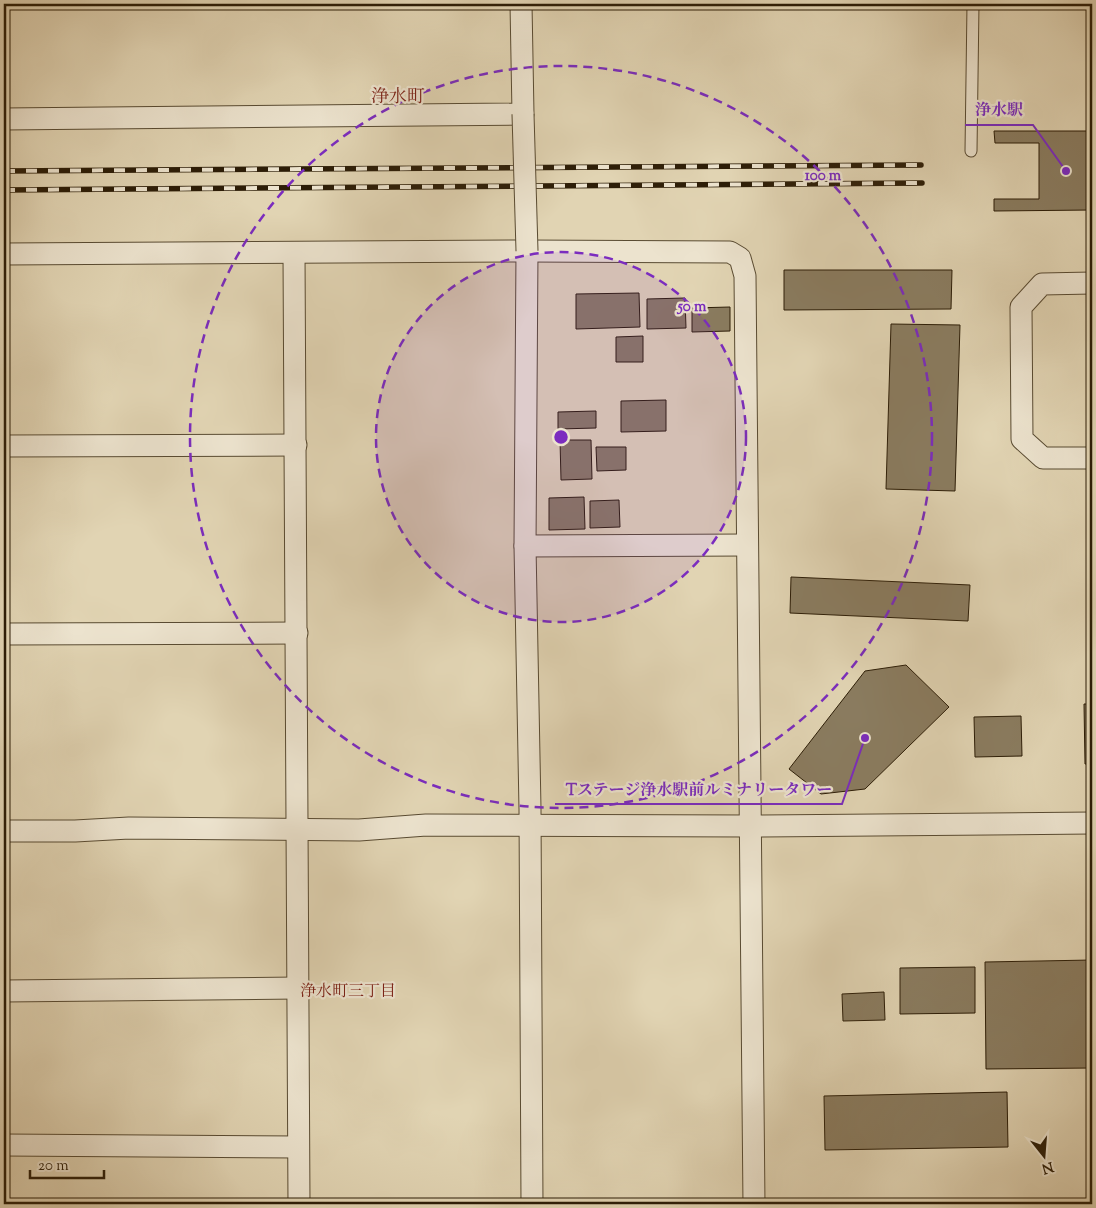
<svg xmlns="http://www.w3.org/2000/svg" width="1096" height="1208" font-family="'Sorts Mill Goudy','Noto Serif JP',serif">
	<style>
		.building { fill: #8a7c60; stroke: #2c1d07 }
		.lines { fill: none; stroke-linecap: round; stroke-linejoin: round }
		.service-casing { stroke: #594b32; stroke-width: 13 }
		.minor-casing { stroke: #594b32; stroke-width: 23 }
		.service { stroke: #ece3ce; stroke-width: 11 }
		.minor { stroke: #ece3ce; stroke-width: 21 }
		.rail-casing { stroke: #2c1d07; stroke-width: 5.5 }
		.rail { stroke: #ece3ce; stroke-width: 4; stroke-dasharray: 11; stroke-linecap: butt }
		.minor-bridge-casing { stroke: #594b32; stroke-width: 23; stroke-linecap: butt }
		.minor-bridge { stroke: #ece3ce; stroke-width: 21 }
		.ring { fill: none; stroke: #7b2cbf; stroke-width: 2.5; stroke-dasharray: 9 6 }
		.labels { text-anchor: middle; dominant-baseline: central; stroke-width: 4.5; stroke-linejoin: round; paint-order: stroke }
		.neighbourhood-label { font-size: 16px; fill: #7a1f14; stroke: #ece3ce }
		.quarter-label { font-size: 18px; fill: #7a1f14; stroke: #ece3ce }
		.centre { fill: #7b2cbf; stroke: #ece3ce; stroke-width: 2.5 }
		.ring-label { font-size: 15px; text-anchor: middle; font-weight: bold; fill: #7b2cbf; stroke: #ece3ce; stroke-width: 4.5; stroke-linejoin: round; paint-order: stroke }
		.leader { fill: none; stroke: #7b2cbf; stroke-width: 2 }
		.callout-dot { fill: #7b2cbf; stroke: #ece3ce; stroke-width: 2 }
		.callout-label { font-size: 16px; text-anchor: middle; font-weight: bold; fill: #7b2cbf; stroke: #ece3ce; stroke-width: 4.5; stroke-linejoin: round; paint-order: stroke }
	</style>
	<rect width="100%" height="100%" fill="#e1d4b3"/>
	<filter id="stains"><feTurbulence type="fractalNoise" baseFrequency=".004" numOctaves="4"/><feColorMatrix values="0 0 0 0 .2 0 0 0 0 .09 0 0 0 0 .02 0 0 0 .5 -.17"/></filter>
	<radialGradient id="worn" r=".72"><stop offset=".6" stop-color="#630" stop-opacity="0"/><stop offset="1" stop-color="#630" stop-opacity=".3"/></radialGradient>
	<g class="building">
		<polygon points="994,131 1092,131 1092,210 994,211 994,199 1039,199 1039,143 995,143"/>
		<polygon points="784,270 952,270 951,309 784,310"/>
		<polygon points="639,293 640,327 576,329 576,294"/>
		<polygon points="685,298 686,328 647,329 647,299"/>
		<polygon points="730,307 730,331 692,332 692,308"/>
		<polygon points="891,324 960,325 955,491 886,489"/>
		<polygon points="643,336 643,362 616,362 616,337"/>
		<polygon points="666,400 666,431 621,432 621,401"/>
		<polygon points="596,411 596,428 558,429 558,412"/>
		<polygon points="560,440 591,440 592,479 561,480"/>
		<polygon points="596,447 626,447 626,470 597,471"/>
		<polygon points="584,497 585,529 549,530 549,498"/>
		<polygon points="619,500 620,527 590,528 590,501"/>
		<polygon points="791,577 970,585 968,621 790,613"/>
		<polygon points="906,665 949,707 865,789 821,794 789,769 865,671"/>
		<polygon points="1084,704 1092,704 1092,764 1085,764"/>
		<polygon points="1021,716 1022,756 975,757 974,717"/>
		<polygon points="1092,960 1092,1068 986,1069 985,962"/>
		<polygon points="975,967 975,1013 900,1014 900,968"/>
		<polygon points="884,992 885,1020 843,1021 842,994"/>
		<polygon points="1007,1092 1008,1147 825,1150 824,1096"/>
	</g>
	<g class="lines">
		<defs>
			<polyline id="service" points="971,151 973,4"/>
			<g id="minor">
				<polyline points="4,119 523,114 521,4"/>
				<polyline points="527,251 525,546 530,809 532,1204"/>
				<polyline points="4,254 527,251 730,252 740,258 745,276 754,1204"/>
				<polyline points="294,254 299,1204"/>
				<polyline points="1092,283 1042,284 1021,307 1022,439 1043,458 1092,458"/>
				<polyline points="4,446 296,445"/>
				<polyline points="525,546 747,545"/>
				<polyline points="4,634 297,633"/>
				<polyline points="4,831 75,831 129,828 359,830 426,825 750,826 1092,823"/>
				<polyline points="4,991 298,988"/>
				<polyline points="4,1145 298,1147"/>
			</g>
		</defs>
		<use href="#service" class="service-casing"/>
		<use href="#minor" class="minor-casing"/>
		<use href="#service" class="service"/>
		<use href="#minor" class="minor"/>
		<defs>
			<g id="rail">
				<polyline points="4,171 921,165"/>
				<polyline points="4,190 922,183"/>
			</g>
		</defs>
		<use href="#rail" class="rail-casing"/>
		<use href="#rail" class="rail"/>
		<defs>
			<polyline id="minor-bridge" points="523,114 527,251"/>
		</defs>
		<use href="#minor-bridge" class="minor-bridge-casing"/>
		<use href="#minor-bridge" class="minor-bridge"/>
	</g>
	<circle cx="561" cy="437" r="185" fill="#7b2cbf" fill-opacity=".12"/>
	<g class="ring">
		<circle cx="561" cy="437" r="185"/>
		<circle cx="561" cy="437" r="371"/>
	</g>
	<g class="labels">
		<g class="neighbourhood-label">
			<text x="348" y="992">浄水町三丁目</text>
		</g>
		<g class="quarter-label">
			<text x="398" y="98">浄水町</text>
		</g>
	</g>
	<circle cx="561" cy="437" r="8" class="centre"/>
	<g class="ring-label">
		<text x="823" y="180">100 m</text>
		<text x="692" y="311">50 m</text>
	</g>
	<path class="leader" d="M1066 171L1033 125H965M865 738L842 804H555"/>
	<g class="callout-dot">
		<circle cx="1066" cy="171" r="5"/>
		<circle cx="865" cy="738" r="5"/>
	</g>
	<g class="callout-label">
		<text x="999" y="115">浄水駅</text>
		<text x="699" y="795">Tステージ浄水駅前ルミナリータワー</text>
	</g>
	<rect width="1096" height="1208" fill="none" stroke="#e1d4b3" stroke-width="20"/>
	<rect x="5" y="5" width="1086" height="1198" fill="none" stroke="#2c1d07" stroke-width="2.5"/>
	<rect x="10" y="10" width="1076" height="1188" fill="none" stroke="#2c1d07"/>
	<g transform="translate(1044 1156) rotate(163)" stroke="#ece3ce" stroke-width="4" paint-order="stroke">
	<path d="M0-4L9 19L0 12L-9 19Z" fill="#2c1d07"/>
	<text y="-8" font-size="14" font-weight="bold" text-anchor="middle" fill="#2c1d07">N</text>
	</g>
	<path d="M30 1170v8h74v-8" fill="none" stroke="#2c1d07" stroke-width="2.5"/>
	<text x="38" y="1170" font-size="15" fill="#2c1d07" stroke="#ece3ce" stroke-width="4" paint-order="stroke">20 m</text>
	<rect width="100%" height="100%" filter="url(#stains)"/>
	<rect width="100%" height="100%" fill="url(#worn)"/>
</svg>
